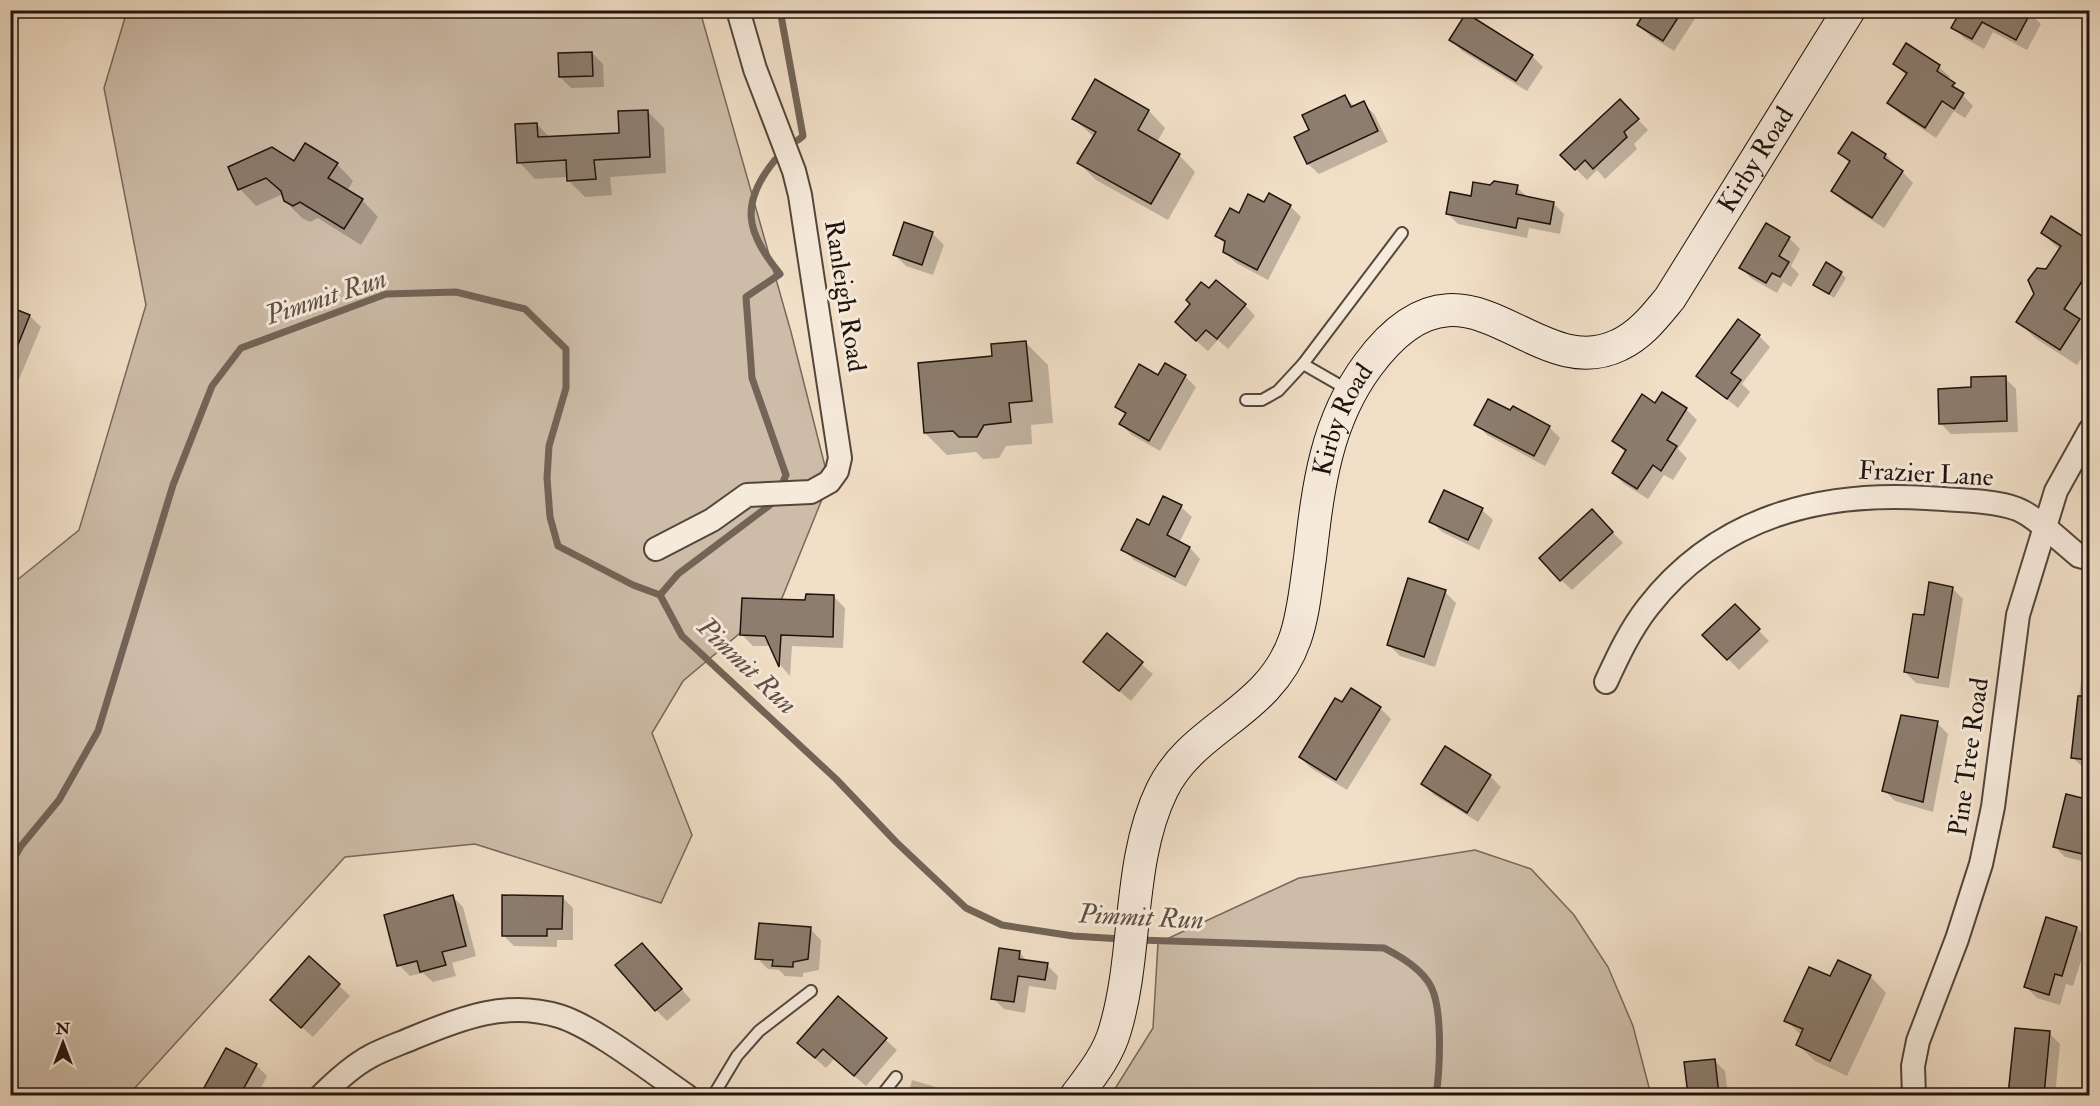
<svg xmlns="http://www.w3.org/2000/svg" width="2100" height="1106" font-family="'IM FELL Double Pica',serif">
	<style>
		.green { fill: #cdbca8; stroke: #76685b; stroke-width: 1.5 }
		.shadow { fill: #0003 }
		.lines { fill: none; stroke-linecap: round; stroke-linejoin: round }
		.stream { stroke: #726457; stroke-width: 7 }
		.building { fill: #8c7d6e; stroke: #1f130e; stroke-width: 1.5 }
		.lane-casing { stroke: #54463c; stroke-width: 14 }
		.street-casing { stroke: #54463c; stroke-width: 26 }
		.secondary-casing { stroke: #1f130e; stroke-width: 34 }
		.lane { stroke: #f6eadb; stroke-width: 10 }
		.street { stroke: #f6eadb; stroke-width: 22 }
		.secondary { stroke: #f6eadb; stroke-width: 32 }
		.labels { text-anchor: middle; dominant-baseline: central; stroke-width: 6; stroke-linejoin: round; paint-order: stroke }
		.street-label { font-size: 26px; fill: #1f130e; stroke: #f6eadb }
		.water-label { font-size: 27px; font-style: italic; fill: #5e5045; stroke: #f6eadb }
	</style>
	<rect width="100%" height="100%" fill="#f1dfc7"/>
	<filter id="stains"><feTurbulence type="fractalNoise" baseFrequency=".00333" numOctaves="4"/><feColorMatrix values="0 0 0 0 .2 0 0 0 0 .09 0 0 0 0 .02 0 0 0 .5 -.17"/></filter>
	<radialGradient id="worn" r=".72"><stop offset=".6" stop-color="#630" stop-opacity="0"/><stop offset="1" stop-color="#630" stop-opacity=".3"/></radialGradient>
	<g class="green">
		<polygon points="127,11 700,11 791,332 829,482 782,598 683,681 652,733 692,835 661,903 475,844 345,857 132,1091 131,1095 11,1096 11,585 79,530 146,305 104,88"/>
		<polygon points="1475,850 1531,869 1574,915 1608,967 1633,1026 1651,1095 1111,1095 1153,1028 1158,943 1299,878"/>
	</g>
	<g class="shadow">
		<polygon points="1648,10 1689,10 1696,17 1674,51 1650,36 1639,25"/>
		<polygon points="1962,10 2030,13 2041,24 2027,50 1993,32 1984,49 1964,38 1953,27"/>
		<polygon points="1451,40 1532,56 1543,67 1527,91 1462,51"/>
		<polygon points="1906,45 1939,67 1950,77 1948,80 1973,106 1965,118 1954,111 1936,138 1900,114 1889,103 1907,76 1894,63"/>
		<polygon points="592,53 603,64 604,87 571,88 560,77"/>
		<polygon points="1095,81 1149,111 1165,128 1157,142 1179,155 1195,172 1168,220 1096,180 1079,163 1094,137 1074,119"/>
		<polygon points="1345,97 1355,107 1363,103 1374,114 1388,142 1319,174 1308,164 1296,138 1311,131"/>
		<polygon points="1620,101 1648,130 1634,144 1637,149 1605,179 1597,170 1587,180 1562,155"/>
		<polygon points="647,111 664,128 666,173 610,177 612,195 585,197 568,180 568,177 535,179 519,162 537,124 550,138 621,134"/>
		<polygon points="1840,153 1886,155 1913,183 1884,228 1844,202 1833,191 1850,164"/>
		<polygon points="294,163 337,164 353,181 347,191 362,200 378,217 361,245 318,218 310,222 302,218 285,201 283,194 256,206 240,189 230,168"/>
		<polygon points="1491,187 1517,187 1528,198 1553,203 1564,214 1560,234 1529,228 1527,238 1458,224 1447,213"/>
		<polygon points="1264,204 1290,206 1301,217 1268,280 1236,263 1224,252 1226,245 1217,236 1239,215"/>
		<polygon points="905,224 933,234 944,245 933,275 906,266 895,255"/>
		<polygon points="2042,233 2090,243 2090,311 2082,323 2090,331 2090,346 2077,365 2035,338 2018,322 2060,250"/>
		<polygon points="1789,238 1800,249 1791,266 1799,274 1791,287 1783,282 1777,293 1752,279 1741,268"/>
		<polygon points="1841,273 1846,278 1834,298 1815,285"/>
		<polygon points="1209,291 1245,305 1255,316 1228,349 1218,340 1208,351 1187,333"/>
		<polygon points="10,309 30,316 41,327 14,391 10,389"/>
		<polygon points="1759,336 1770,347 1742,384 1750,392 1738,408 1698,376"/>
		<polygon points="1026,343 1048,365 1053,423 1031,425 1032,444 1006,446 999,458 983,459 976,452 947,455 925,433 993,358"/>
		<polygon points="1185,376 1196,387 1160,451 1132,435 1121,424 1126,415 1117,406 1159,377"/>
		<polygon points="2005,378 2016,389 2018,432 1951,434 1940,423 1973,389"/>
		<polygon points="1686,409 1697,420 1678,449 1687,458 1673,480 1664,475 1648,499 1624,484 1613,473 1626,453 1613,440"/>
		<polygon points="1476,424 1549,427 1560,438 1545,466 1487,435"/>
		<polygon points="1181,507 1192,517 1179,543 1190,548 1200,559 1186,587 1134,560 1123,549 1149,527"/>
		<polygon points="1482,510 1493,520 1479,550 1442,532 1431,521"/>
		<polygon points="1603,522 1623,543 1572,590 1561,580"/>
		<polygon points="1952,588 1963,599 1949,688 1916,683 1905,672 1925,617"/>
		<polygon points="1445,592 1456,603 1435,667 1400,656 1389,645"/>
		<polygon points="834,597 845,608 843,648 792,646 790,676 781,666 771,646 753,646 742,635 807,601"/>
		<polygon points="1735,606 1769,641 1739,670 1705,635"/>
		<polygon points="1107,635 1153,674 1131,701 1085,662"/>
		<polygon points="2084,655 2090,655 2090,774 2072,757"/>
		<polygon points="1380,708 1391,719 1347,790 1311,768 1300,757"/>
		<polygon points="1937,723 1948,734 1933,812 1895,801 1884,790"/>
		<polygon points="1490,776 1501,787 1478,822 1434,795 1423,784"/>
		<polygon points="2090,801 2090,863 2065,857 2054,846"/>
		<polygon points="452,896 463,907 476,956 452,963 456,976 433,982 423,973 410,976 399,965"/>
		<polygon points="562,897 573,908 573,940 557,940 557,947 514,946 503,935"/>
		<polygon points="2047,919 2077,928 2088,939 2073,986 2066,984 2060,1005 2037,998 2026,987"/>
		<polygon points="810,929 821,940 819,970 803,973 803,977 785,976 779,970 768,969 757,958"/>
		<polygon points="1020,953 1028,962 1047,965 1058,976 1056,990 1029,986 1025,1013 1004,1009 993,998"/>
		<polygon points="653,956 691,1000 667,1021 656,1010"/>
		<polygon points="309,958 350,996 313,1037 283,1011"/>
		<polygon points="1870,976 1886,993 1847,1076 1815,1061 1798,1045 1802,1036 1786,1020 1831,978"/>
		<polygon points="839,998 897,1050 866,1086 834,1059 826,1068 810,1054"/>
		<polygon points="2016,1030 2049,1033 2060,1044 2055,1096 2009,1096"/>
		<polygon points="227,1050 256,1065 267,1076 257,1096 202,1096"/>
		<polygon points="1714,1060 1725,1071 1728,1096 1689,1096 1686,1063"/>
		<polygon points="912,1080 959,1094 961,1096 908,1096"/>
	</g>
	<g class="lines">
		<g class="stream">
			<polyline points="780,10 803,136 798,140"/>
			<path d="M775 160C739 204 746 232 780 274L746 297 752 378 786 475 783 482"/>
			<polyline points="660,595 678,574 770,505"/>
			<polyline points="10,865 21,846 59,800 98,731 173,485 212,386 241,348 386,294 456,292 525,309 566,349 566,388 549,446 547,478 550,517 558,546 633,585 660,595 682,636 836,779 896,842 966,908 1002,925 1073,936 1122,939"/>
			<path d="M1139 940 1384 948C1402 957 1428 973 1434 994 1442 1020 1440 1069 1436 1096"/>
		</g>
	</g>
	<g class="building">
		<polygon points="1646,10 1683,10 1663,41 1637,25"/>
		<polygon points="1961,10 2032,10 2016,40 1982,22 1972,39 1951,28"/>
		<polygon points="1466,13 1533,55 1516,81 1449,40"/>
		<polygon points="1906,43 1940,65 1937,71 1955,83 1952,86 1964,93 1954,109 1942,101 1925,128 1887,103 1907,73 1893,64"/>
		<polygon points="592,52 593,76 559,77 558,53"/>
		<polygon points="1095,79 1149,110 1138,130 1180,154 1151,204 1077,163 1096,132 1072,119"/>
		<polygon points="1345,95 1351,107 1364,101 1378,131 1307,164 1294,137 1309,130 1302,115"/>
		<polygon points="1620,99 1639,119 1624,132 1627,137 1593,169 1585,160 1575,170 1560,155"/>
		<polygon points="648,110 650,157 594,160 596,179 567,181 566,160 517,163 515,124 537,123 538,137 619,133 618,111"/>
		<polygon points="1852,132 1886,154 1884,158 1903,171 1872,218 1831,191 1850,161 1838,153"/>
		<polygon points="305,143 338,163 328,178 363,199 344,229 300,202 293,206 284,201 281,191 266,178 238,190 228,167 272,147 294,161"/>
		<polygon points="1494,181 1518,185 1516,194 1554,202 1550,224 1518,218 1516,228 1446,214 1450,192 1471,196 1473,182 1490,185"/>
		<polygon points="1269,193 1291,205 1257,270 1223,252 1225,241 1215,236 1230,208 1239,213 1248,194 1264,202"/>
		<polygon points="2051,216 2090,241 2090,269 2064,309 2080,319 2060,350 2016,322 2034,294 2028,280 2037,268 2046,269 2061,246 2041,233"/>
		<polygon points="904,222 933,232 922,265 893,255"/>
		<polygon points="1766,223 1790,237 1779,256 1789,262 1780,277 1772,273 1766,283 1739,268"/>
		<polygon points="1826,262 1842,272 1829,294 1813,285"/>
		<polygon points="1216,280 1246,304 1217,339 1206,330 1196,341 1175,322 1190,304 1186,300 1201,282 1209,288"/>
		<polygon points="10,307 30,315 11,362 10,362"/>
		<polygon points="1738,319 1760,335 1731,373 1741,380 1727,399 1696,376"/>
		<polygon points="1026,341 1032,401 1009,403 1011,422 984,425 977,437 959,437 953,431 924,433 918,363 992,356 991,344"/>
		<polygon points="1165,363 1186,375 1149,441 1119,424 1126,413 1115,407 1139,364 1158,375"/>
		<polygon points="2006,376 2007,421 1939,424 1938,389 1971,387 1971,377"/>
		<polygon points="1662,392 1687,408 1667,440 1677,446 1661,471 1653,465 1637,489 1612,473 1626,450 1612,441 1642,394 1655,403"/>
		<polygon points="1488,399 1510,410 1513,406 1550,426 1534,456 1474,425"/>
		<polygon points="1444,490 1483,508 1468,540 1429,522"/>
		<polygon points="1163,496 1182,505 1167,535 1190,547 1175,577 1121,550 1137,519 1149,525"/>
		<polygon points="1592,509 1613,532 1560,581 1539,558"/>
		<polygon points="1408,578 1446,590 1424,657 1387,645"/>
		<polygon points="1929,582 1953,587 1938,678 1904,672 1913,614 1924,615"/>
		<polygon points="806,594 834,595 833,637 781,635 779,667 765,636 740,635 742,598 805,600"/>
		<polygon points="1735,604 1760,629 1727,660 1702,635"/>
		<polygon points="1107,633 1143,662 1119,691 1083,662"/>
		<polygon points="1351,688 1381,707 1336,780 1299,757 1335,698 1342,702"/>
		<polygon points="2078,696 2090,696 2090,760 2071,758"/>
		<polygon points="1901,715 1938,721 1923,802 1882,791"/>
		<polygon points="1445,746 1491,775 1467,813 1421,784"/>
		<polygon points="2066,794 2090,800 2087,855 2053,847"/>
		<polygon points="453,895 466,946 442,952 446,965 420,972 417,961 397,966 384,915"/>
		<polygon points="502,895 563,896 562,929 547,929 547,936 502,936"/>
		<polygon points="2046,917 2077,927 2062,976 2055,974 2049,995 2024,987"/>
		<polygon points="759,923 811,927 808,959 793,962 793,967 772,966 773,960 755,959"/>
		<polygon points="642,943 682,989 655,1011 615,965"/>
		<polygon points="999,948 1020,951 1019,959 1048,963 1045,980 1018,976 1014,1002 991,999"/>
		<polygon points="309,956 340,984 301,1028 270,1000"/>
		<polygon points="1838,960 1871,975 1830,1061 1796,1045 1803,1029 1784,1021 1809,967 1830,976"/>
		<polygon points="838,996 887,1038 854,1076 823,1049 815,1058 797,1043"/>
		<polygon points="2015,1028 2050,1031 2044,1095 2008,1095"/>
		<polygon points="226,1048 257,1064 240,1095 200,1095"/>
		<polygon points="1715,1059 1719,1095 1688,1095 1684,1062"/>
	</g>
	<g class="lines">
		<defs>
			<g id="lane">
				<polyline points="1303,364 1350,391"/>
				<polyline points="1246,400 1262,400 1278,391 1303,364 1402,233"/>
				<polyline points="713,1096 737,1056 759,1031 811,991"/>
				<polyline points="881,1096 896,1077"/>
			</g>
			<g id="street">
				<polyline points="656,549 712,520 747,495 811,492 829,482 837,471 840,458 800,195 794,171 755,69 738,10"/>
				<path d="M1606 682C1618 656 1630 630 1648 607 1717 518 1819 491 1927 498 1952 500 1995 500 2017 509 2034 515 2064 544 2079 556L2090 559"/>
				<path d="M321 1096C336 1081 352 1066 371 1056 384 1049 399 1044 413 1038 461 1018 507 1000 559 1016 595 1027 653 1073 687 1096"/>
				<polyline points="1914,1096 1913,1066 1918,1041 1957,939 1981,864 1993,807 2018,615 2056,491 2090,430"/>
			</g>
			<g id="secondary">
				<path id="s1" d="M1076 1096C1091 1076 1108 1055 1115 1030 1138 954 1127 862 1162 790 1193 726 1269 714 1295 639 1304 613 1306 585 1310 558 1318 489 1325 423 1368 365 1466 232 1531 388 1619 345 1641 335 1656 315 1670 298L1849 10"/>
			</g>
		</defs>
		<use href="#lane" class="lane-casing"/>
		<use href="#street" class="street-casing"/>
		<use href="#secondary" class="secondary-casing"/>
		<use href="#lane" class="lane"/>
		<use href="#street" class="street"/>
		<use href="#secondary" class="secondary"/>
	</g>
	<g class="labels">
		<g class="street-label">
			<text stroke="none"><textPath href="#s1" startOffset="1326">Kirby Road</textPath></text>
			<text transform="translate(845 296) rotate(81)">Ranleigh Road</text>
			<text stroke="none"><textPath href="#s1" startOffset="752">Kirby Road</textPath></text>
			<text transform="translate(1926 474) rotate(3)">Frazier Lane</text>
			<text transform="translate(1969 757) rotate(-82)">Pine Tree Road</text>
		</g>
		<g class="water-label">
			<text transform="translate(326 297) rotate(-18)">Pimmit Run</text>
			<text transform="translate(747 666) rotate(44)">Pimmit Run</text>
			<text transform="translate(1141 917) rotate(3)">Pimmit Run</text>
		</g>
	</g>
	<rect width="2100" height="1106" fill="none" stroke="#f1dfc7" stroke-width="36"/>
	<rect x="12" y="12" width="2076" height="1082" fill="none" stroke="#1f130e" stroke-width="3"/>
	<rect x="18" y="18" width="2064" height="1070" fill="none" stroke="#1f130e" stroke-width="1.5"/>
	<g transform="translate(63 1043)" stroke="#f6eadb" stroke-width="4.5" paint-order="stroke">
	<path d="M0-4.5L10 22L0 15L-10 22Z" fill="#1f130e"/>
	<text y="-9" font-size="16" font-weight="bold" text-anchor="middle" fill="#1f130e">N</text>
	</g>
	<rect width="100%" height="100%" filter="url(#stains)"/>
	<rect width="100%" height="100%" fill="url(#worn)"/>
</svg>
